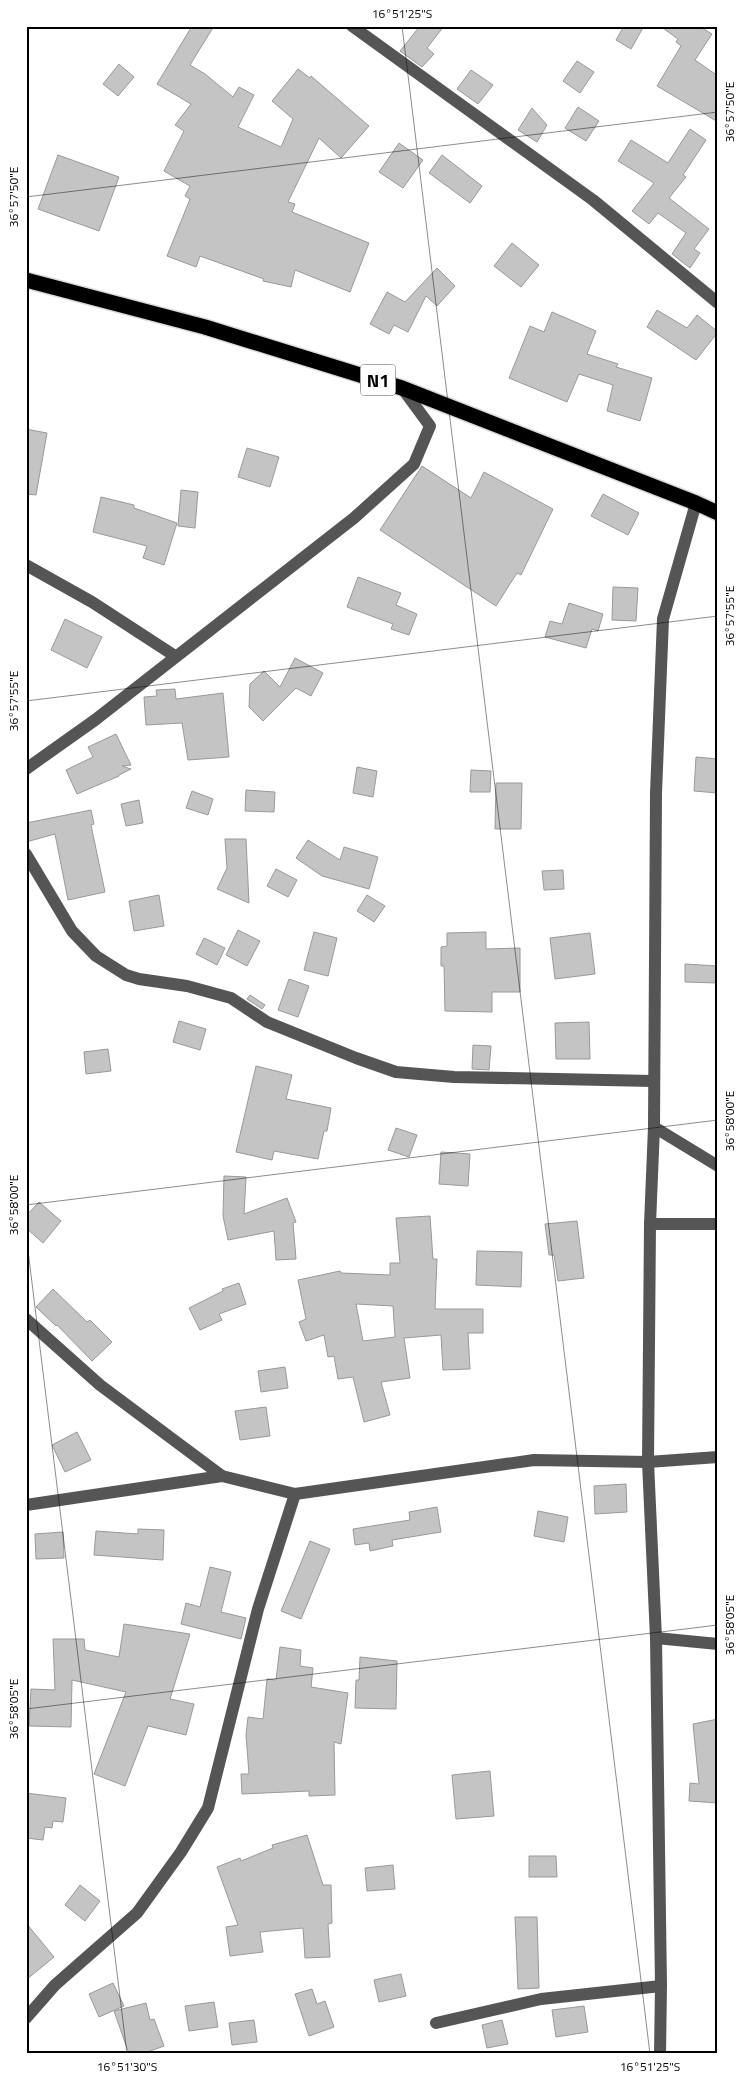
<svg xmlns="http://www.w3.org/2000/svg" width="744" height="2080" font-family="'Titillium Web',sans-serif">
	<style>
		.building { fill: #c4c4c4; stroke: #999; fill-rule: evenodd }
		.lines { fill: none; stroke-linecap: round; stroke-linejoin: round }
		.highway-casing { stroke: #dbdbdb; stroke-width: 18 }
		.minor { stroke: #555; stroke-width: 12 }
		.highway { stroke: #000; stroke-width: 15 }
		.ticks { fill: none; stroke: #000; stroke-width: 1; stroke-opacity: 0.45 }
		.labels { text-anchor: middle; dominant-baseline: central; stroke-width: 4; stroke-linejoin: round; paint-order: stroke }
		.shield { fill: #fff; stroke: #4c4c4c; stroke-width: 1 }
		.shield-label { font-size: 18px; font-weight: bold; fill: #000 }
		.neatline { fill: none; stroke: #000; stroke-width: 2 }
		.ticks-label { font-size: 12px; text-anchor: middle; fill: #000 }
	</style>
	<rect width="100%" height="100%" fill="#fff"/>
	<g class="building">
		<polygon points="192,26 214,26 190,65 205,74 233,97 239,87 254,95 238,127 281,147 293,119 272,101 298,69 310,78 311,76 369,126 341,158 319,138 288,202 295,204 292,212 369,243 350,292 295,270 291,287 263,281 264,279 200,256 196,267 167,256 190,199 185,196 190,186 164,171 184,131 175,125 191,104 157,84"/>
		<polygon points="420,26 444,26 427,48 434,54 422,67 400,51"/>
		<polygon points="624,26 644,26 631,49 616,40"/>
		<polygon points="660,26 699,26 712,34 695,60 718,76 718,122 657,86 681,46 676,42 678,39"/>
		<polygon points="577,61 594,72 580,93 563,81"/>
		<polygon points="119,64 134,77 118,96 103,84"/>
		<polygon points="471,70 493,85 478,104 457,89"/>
		<polygon points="578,107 599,121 586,141 565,128"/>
		<polygon points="532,108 547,125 537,142 518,130"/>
		<polygon points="690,129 706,140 683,175 686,177 669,198 709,229 694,249 700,253 690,268 672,254 686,233 658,213 649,224 632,211 654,183 618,161 631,140 668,163"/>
		<polygon points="399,143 423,160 403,188 379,172"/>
		<polygon points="58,155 119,177 99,231 38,209"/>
		<polygon points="442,155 482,186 470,203 429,173"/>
		<polygon points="512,243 539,265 521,287 494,266"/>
		<polygon points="437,268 455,286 437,306 426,296 408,332 394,325 389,334 370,324 387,292 405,302"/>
		<polygon points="657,310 687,328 697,315 718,332 696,360 647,327"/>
		<polygon points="552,312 596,331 587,354 618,364 616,367 652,378 640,421 607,411 613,385 579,374 567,402 509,378 530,326 544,332"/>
		<polygon points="26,429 47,433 36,495 26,494"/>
		<polygon points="247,448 279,457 270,487 238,477"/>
		<polygon points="422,466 471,498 484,472 553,509 521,575 517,573 496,606 380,530"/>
		<polygon points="181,490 198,492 195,528 178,526"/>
		<polygon points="603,494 639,513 628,535 591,516"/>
		<polygon points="101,497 134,505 134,508 177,523 164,565 143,558 147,546 93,532"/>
		<polygon points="358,577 401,593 396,605 417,614 409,635 391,629 393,624 347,607"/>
		<polygon points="613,587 638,588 636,621 612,620"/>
		<polygon points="569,603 603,614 598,631 592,629 586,648 545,637 550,621 562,624"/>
		<polygon points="65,619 102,637 87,668 51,650"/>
		<polygon points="295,658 323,673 311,696 296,688 263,721 249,707 250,684 264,671 280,687"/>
		<polygon points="175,689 176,699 223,693 229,757 188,760 182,723 146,725 144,697 157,696 156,690"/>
		<polygon points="116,734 131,765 122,766 131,769 119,775 119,776 77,794 66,770 93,757 88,747"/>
		<polygon points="696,757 718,759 718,793 694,791"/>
		<polygon points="357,767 377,771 373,797 353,793"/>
		<polygon points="471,770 491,771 490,792 470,792"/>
		<polygon points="496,783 522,783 521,829 495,829"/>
		<polygon points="246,790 275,792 274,812 245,811"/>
		<polygon points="192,791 213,799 208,815 186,808"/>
		<polygon points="139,800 143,823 126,826 121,804"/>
		<polygon points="91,810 94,824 91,825 105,892 68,900 55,834 26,842 26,823"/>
		<polygon points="225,839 246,839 249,903 217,889 227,868"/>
		<polygon points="308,840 340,860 344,847 378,857 369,889 322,876 296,858"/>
		<polygon points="276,869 297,880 288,897 267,886"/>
		<polygon points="563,870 564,889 544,890 542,871"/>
		<polygon points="159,895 164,926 134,931 129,901"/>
		<polygon points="367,895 385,906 374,922 357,911"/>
		<polygon points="238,930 260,941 247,966 226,955"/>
		<polygon points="314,932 337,938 328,976 304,970"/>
		<polygon points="486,932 486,949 520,948 520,992 492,992 492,1012 445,1011 444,966 441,966 441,947 447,946 447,933"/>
		<polygon points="590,933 595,974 555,979 550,938"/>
		<polygon points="204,938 225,948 217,965 196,954"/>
		<polygon points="685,964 718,966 718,983 685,982"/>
		<polygon points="289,979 309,986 298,1017 278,1010"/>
		<polygon points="250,995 265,1005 262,1009 247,999"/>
		<polygon points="179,1021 206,1029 200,1050 173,1042"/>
		<polygon points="589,1022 590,1059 556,1059 555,1023"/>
		<polygon points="473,1045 491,1046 489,1070 472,1069"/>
		<polygon points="108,1049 111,1071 86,1074 84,1052"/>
		<polygon points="256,1066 292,1075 286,1099 331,1108 327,1131 324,1131 318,1159 274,1151 272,1160 236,1152"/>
		<polygon points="396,1128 417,1135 409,1157 388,1150"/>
		<polygon points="441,1152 470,1154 468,1186 439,1184"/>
		<polygon points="224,1176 246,1177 244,1214 287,1198 296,1222 293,1223 296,1259 276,1260 274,1231 228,1240 223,1216"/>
		<polygon points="39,1202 61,1221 43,1243 26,1228 26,1216"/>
		<path d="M430 1216 433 1259H437L435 1309H483V1333H468L470 1369 443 1370 441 1335 404 1338 410 1378 381 1382 390 1415 364 1422 353 1377 338 1379 334 1356 328 1357 324 1335 306 1341 299 1322 306 1319 298 1280 340 1271 341 1273 390 1275V1263H400L396 1218ZM356 1304 393 1306 395 1337 363 1341Z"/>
		<polygon points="577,1221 584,1278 558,1281 554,1255 549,1255 545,1224"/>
		<polygon points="477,1251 522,1252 521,1287 476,1285"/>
		<polygon points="239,1283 246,1304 219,1314 222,1320 200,1330 189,1308 223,1291 222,1289"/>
		<polygon points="53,1289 87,1322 90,1320 112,1342 92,1361 57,1325 56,1326 36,1307"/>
		<polygon points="285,1367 288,1388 261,1392 258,1371"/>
		<polygon points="266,1407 270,1436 240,1440 235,1411"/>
		<polygon points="77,1432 91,1460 65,1472 52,1445"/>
		<polygon points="626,1484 627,1512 595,1514 594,1486"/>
		<polygon points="437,1507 441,1532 392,1540 393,1546 370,1551 369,1543 355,1545 353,1529 410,1520 409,1512"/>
		<polygon points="538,1511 568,1517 564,1542 534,1536"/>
		<polygon points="138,1529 164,1530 163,1560 94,1555 96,1531 138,1534"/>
		<polygon points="63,1532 64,1558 36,1559 35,1534"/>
		<polygon points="310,1541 330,1549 301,1619 281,1611"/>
		<polygon points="210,1567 231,1572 221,1612 246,1618 241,1639 181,1624 186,1603 200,1607"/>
		<polygon points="124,1624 190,1634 170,1699 194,1704 186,1735 148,1726 125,1786 94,1774 126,1692 72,1680 71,1727 29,1726 31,1689 55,1690 53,1639 84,1639 85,1650 119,1657"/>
		<polygon points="280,1647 301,1650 300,1666 313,1668 311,1687 348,1693 341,1744 334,1742 335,1795 309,1796 309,1791 242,1794 241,1774 249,1774 246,1735 248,1717 263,1719 267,1679 276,1680"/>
		<polygon points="360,1657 397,1661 396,1709 355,1708 356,1680 359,1680"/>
		<polygon points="718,1719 718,1803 689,1801 690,1783 699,1784 693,1724"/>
		<polygon points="490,1771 494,1816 456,1819 452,1775"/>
		<polygon points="26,1793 66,1798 63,1822 53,1821 52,1828 45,1827 43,1840 26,1838"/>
		<polygon points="307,1835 323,1885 331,1885 332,1923 328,1924 330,1957 305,1958 303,1928 260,1932 263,1952 230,1956 226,1927 238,1925 217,1867 240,1858 241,1861 273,1848 272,1845"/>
		<polygon points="529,1856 556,1856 557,1877 529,1877"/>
		<polygon points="393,1865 395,1889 367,1891 365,1868"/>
		<polygon points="80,1885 100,1901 85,1921 65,1905"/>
		<polygon points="515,1917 537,1917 539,1988 518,1989"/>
		<polygon points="26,1923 54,1957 26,1980"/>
		<polygon points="401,1974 406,1996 379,2002 374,1980"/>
		<polygon points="113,1983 124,2006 99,2017 89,1994"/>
		<polygon points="312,1989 317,2004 325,2001 334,2027 309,2036 295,1994"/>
		<polygon points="214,2002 218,2027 189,2031 185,2006"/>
		<polygon points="146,2003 150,2020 154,2019 164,2046 142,2054 129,2054 114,2011"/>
		<polygon points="584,2006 588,2032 556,2037 552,2010"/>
		<polygon points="254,2020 257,2042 232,2045 229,2023"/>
		<polygon points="502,2020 508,2044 487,2048 482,2025"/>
	</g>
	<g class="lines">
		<defs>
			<polyline id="highway" points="26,280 205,327 402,388 696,503 718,513"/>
		</defs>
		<use href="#highway" class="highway-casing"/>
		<g class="minor">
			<polyline points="352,26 593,200 718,303"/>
			<polyline points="26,565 92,602 175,656"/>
			<polyline points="26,769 95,720 354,518 414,464 430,426 402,388"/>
			<polyline points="26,854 72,931 96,956 126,975 139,979 187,986 231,998 267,1022 356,1058 396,1072 454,1077 653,1081"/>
			<polyline points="654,1127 718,1166"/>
			<polyline points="650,1224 718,1224"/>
			<polyline points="26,1319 100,1385 222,1476"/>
			<polyline points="26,1505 222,1476 295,1494 534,1460 648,1462 718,1457"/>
			<polyline points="656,1638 718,1644"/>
			<polyline points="26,2018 55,1985 137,1913 181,1852 208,1808 258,1609 295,1494"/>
			<polyline points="436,2023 541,1999 661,1986"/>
			<polyline points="660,2054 661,1986 656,1638 648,1462 650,1224 654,1127 656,793 663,619 696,503"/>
		</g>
		<use href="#highway" class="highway"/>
	</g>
	<path class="ticks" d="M402 26 650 2054M26 197 718 112M26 701 718 616M26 1205 718 1120M26 1234 127 2054M26 1709 718 1625"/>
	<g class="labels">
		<rect class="shield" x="360.5" y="364.5" width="35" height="31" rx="4"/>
		<g class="shield-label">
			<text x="378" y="380">N1</text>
		</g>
	</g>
	<rect width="744" height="2080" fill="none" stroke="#ffffff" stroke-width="55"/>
	<rect x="28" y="28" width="688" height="2024" class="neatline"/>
	<g class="ticks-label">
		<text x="402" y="18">16°51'25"S</text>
		<text transform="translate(730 112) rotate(-90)" y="4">36°57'50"E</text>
		<text transform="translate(14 197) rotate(-90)" y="4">36°57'50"E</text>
		<text transform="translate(730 616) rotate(-90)" y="4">36°57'55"E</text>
		<text transform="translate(14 701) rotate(-90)" y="4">36°57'55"E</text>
		<text transform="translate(730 1121) rotate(-90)" y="4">36°58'00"E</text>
		<text transform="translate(14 1205) rotate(-90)" y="4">36°58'00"E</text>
		<text transform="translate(730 1625) rotate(-90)" y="4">36°58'05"E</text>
		<text transform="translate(14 1709) rotate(-90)" y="4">36°58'05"E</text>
		<text x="127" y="2071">16°51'30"S</text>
		<text x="650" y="2071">16°51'25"S</text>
	</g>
</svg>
